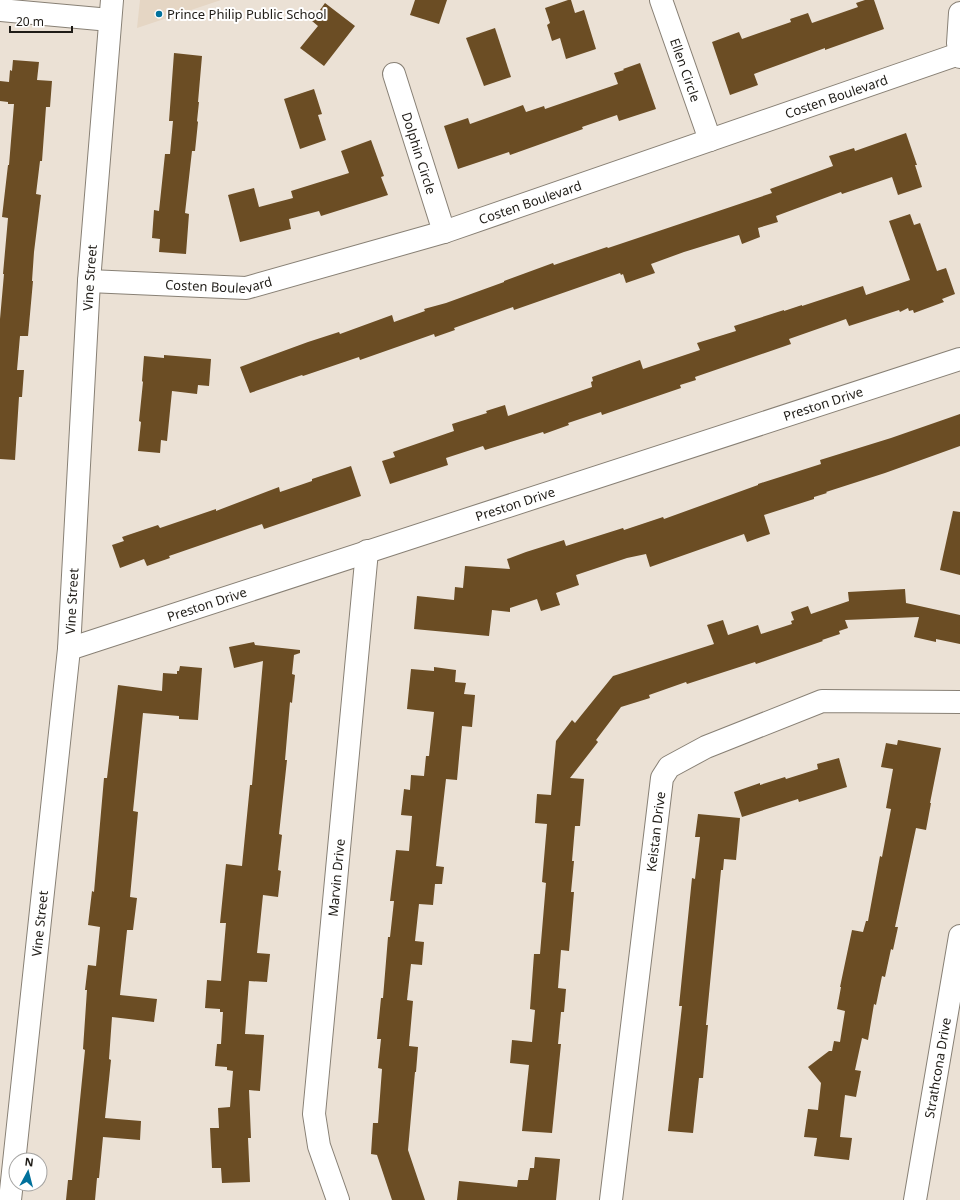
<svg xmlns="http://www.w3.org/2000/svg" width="960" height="1200" font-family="'Noto Sans',sans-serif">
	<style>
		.built { fill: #e5d6c4 }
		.building { fill: #6b4d24 }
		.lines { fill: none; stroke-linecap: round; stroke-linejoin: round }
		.minor-casing { stroke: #888075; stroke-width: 24 }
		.minor { stroke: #fff; stroke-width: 22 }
		.poi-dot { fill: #00719c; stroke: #fff; stroke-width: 1.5 }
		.labels { text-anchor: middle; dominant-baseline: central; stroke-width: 4; stroke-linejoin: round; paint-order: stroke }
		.poi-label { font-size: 13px; fill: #1f1c17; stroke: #fff; text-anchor: start }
		.street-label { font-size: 13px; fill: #1f1c17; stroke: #fff }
	</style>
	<rect width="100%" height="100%" fill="#ebe1d5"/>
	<polygon class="built" points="140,0 221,0 137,28"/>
	<g class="building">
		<polygon points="415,0 447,0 439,24 410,15"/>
		<polygon points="568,0 571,0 575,13 584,10 596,49 566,59 560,38 552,41 547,25 550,23 545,8"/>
		<polygon points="865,0 874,0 884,29 825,50 825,48 754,74 758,85 730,95 712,42 739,32 742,39 791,22 790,19 808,13 812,23 858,7 856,3"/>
		<polygon points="325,3 355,26 324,66 300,48 318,26 312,21"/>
		<polygon points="495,28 511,77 484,86 466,38"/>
		<polygon points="174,53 202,56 198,102 199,102 197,121 198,122 195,151 192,151 185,213 189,214 186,254 159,252 160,239 152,238 154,210 159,211 165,154 170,154 173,121 169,121"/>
		<polygon points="13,60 39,62 37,80 52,81 50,107 46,107 42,161 40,161 36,194 41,195 34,252 32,281 33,281 28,336 20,336 17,370 24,370 22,397 19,397 15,460 0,459 0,319 4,274 3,274 8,218 2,217 8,165 9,165 14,104 8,104 8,102 0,101 0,81 9,82 10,70 12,71"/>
		<polygon points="640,63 656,109 619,121 617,115 582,127 583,129 510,155 509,152 458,169 444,126 468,118 470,124 523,105 526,112 544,106 545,109 618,84 614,73 624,70 623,69"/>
		<polygon points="314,89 322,114 318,115 326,140 300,149 284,99"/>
		<polygon points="906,133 917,165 915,165 922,187 898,195 892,177 842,194 841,192 776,216 778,222 758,228 760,237 742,244 739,235 684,252 651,264 655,273 626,283 623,274 621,275 620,273 514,310 513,307 454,328 455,330 435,337 434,334 360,360 359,357 303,376 302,375 250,393 240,367 308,342 339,332 340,334 392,315 394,322 425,311 424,309 446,303 504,282 504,281 553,263 554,265 607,247 608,248 772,193 770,189 833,166 829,156 854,148 855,151"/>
		<polygon points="371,140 384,176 381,177 388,195 321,216 319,211 289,219 291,229 240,242 228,195 254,188 259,207 293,198 291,191 349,173 341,151"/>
		<polygon points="910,214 914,225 920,223 937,271 946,268 955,294 942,299 944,302 914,313 913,310 909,311 908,308 900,312 899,310 849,326 846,319 789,339 791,344 695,377 696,380 680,385 681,388 602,415 601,412 568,423 569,425 544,434 543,432 485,450 483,446 446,458 448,465 390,484 382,461 395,457 393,452 454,431 452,424 487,413 486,411 505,405 508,416 592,387 591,382 593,381 592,377 640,360 643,369 700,350 697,343 736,331 734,326 784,310 784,311 802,305 802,306 863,286 866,295 910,280 889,221"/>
		<polygon points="164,355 211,359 209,386 198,385 197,394 172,391 167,441 161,440 160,453 138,451 141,422 139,421 143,382 142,381 144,356 164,358"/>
		<polygon points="960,414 960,446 885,473 826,492 827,493 814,497 814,499 764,515 770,534 747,542 744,534 650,567 646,554 627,558 576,575 579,585 556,593 560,605 541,611 537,599 510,608 510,612 492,610 489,636 414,629 417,596 454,600 455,587 463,588 465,566 510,569 507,559 526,552 564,540 566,546 623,528 624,530 663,517 664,519 758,485 758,484 821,464 820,460 891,438"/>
		<polygon points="351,466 361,496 264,529 262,524 169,556 170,558 147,566 144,559 120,568 112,545 124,541 122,537 158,525 160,528 216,509 216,511 279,487 280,492 312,481 312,479"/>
		<polygon points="953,511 960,512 960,575 940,570"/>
		<polygon points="905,589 906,603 960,615 960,644 936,639 936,642 914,637 919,617 845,620 848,628 839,631 840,634 822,640 823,641 756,664 755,662 687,684 686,682 649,695 650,698 621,707 596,740 598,742 570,778 584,779 580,826 575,826 572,861 574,861 571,892 574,892 569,951 561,950 558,988 566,989 564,1012 561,1012 558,1044 561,1044 552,1133 522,1131 529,1065 510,1063 512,1040 532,1042 535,1010 530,1009 534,954 540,954 546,883 542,882 547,824 535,823 537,794 551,795 556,741 572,720 575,723 613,676 714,644 707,625 723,620 728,635 758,625 761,634 792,624 791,621 794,620 791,612 808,606 811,614 849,601 848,592"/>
		<polygon points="254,642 255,645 300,650 300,653 294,655 292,674 295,675 292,703 290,702 285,760 287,760 279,834 282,835 278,870 281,871 278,897 263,895 257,953 270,954 267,982 249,981 245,1034 264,1035 260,1091 249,1090 251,1138 248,1138 250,1182 222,1183 221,1168 212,1168 210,1128 219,1128 218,1108 230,1107 233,1071 227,1070 227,1067 215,1066 217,1044 221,1044 223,1012 220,1012 220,1009 205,1008 207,980 221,981 226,923 220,923 226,864 242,866 250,785 252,785 263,661 234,668 229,647"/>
		<polygon points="180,666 202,668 198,720 179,719 179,716 143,713 133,811 138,812 130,897 137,898 133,930 127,930 120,995 157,999 154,1022 112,1017 109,1059 111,1060 105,1118 141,1121 140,1140 103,1137 99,1178 97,1178 95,1200 66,1200 68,1180 72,1180 85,1050 83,1049 87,990 85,990 88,965 96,966 100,927 88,925 92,891 94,892 104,778 107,778 118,685 162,691 163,673 177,674 177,671 179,671"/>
		<polygon points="434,667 456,670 455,682 466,683 464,694 475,695 472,727 462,726 457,780 446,779 436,866 444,867 442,884 435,884 433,905 419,904 415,941 424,942 422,965 411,964 407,1000 413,1001 409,1046 418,1047 416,1072 415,1072 408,1150 425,1200 392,1200 377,1155 371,1154 373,1123 378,1123 382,1069 378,1068 381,1039 377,1039 381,998 383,998 388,937 390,937 394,901 390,901 396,850 409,851 412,816 401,815 404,789 410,790 411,775 424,776 426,756 429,756 434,712 407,709 411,669 434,671"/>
		<polygon points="898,740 941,748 930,803 931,803 926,830 916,828 895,927 898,927 893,950 891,949 885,977 882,976 876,1005 874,1004 868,1040 862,1038 855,1070 861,1071 856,1097 845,1095 840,1137 852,1138 849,1160 814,1156 817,1138 804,1137 808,1109 818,1110 821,1083 808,1067 829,1051 832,1051 834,1041 840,1042 845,1011 837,1009 841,987 840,987 852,930 863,932 866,921 868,921 880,856 882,857 891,809 886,808 893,769 881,767 886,743 897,745"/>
		<polygon points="839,758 847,787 799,802 798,799 742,817 734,792 760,783 760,785 785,777 786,779 818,769 817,764"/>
		<polygon points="698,814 740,818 736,860 724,859 723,870 721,870 706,1025 708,1025 703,1078 699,1078 693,1133 668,1131 682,1006 679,1006 692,878 695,879 700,837 695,837"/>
		<polygon points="535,1157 560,1159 556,1200 457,1200 459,1181 517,1187 518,1180 528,1180 530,1168 534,1168"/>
	</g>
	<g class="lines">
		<defs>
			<g id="minor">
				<path id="s1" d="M661 0 710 140"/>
				<polyline points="0,10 110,20"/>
				<polyline points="960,13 958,43 960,57"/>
				<path id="s2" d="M394 74 444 232"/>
				<path id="s3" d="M89 281 246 288 444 232 959 54"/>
				<path id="s4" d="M69 649 960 359"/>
				<path id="s5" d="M10 1200 69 649 89 281 112 0"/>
				<path id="s6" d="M338 1200 319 1146 314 1114 367 551"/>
				<path id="s7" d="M611 1200 662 778 669 767 706 747 822 701 960 702"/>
				<path id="s8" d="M915 1200 960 936"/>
			</g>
		</defs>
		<use href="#minor" class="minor-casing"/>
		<use href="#minor" class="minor"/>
	</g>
	<circle class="poi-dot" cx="159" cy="14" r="4"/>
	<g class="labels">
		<g class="poi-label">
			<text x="167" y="14">Prince Philip Public School</text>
		</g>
		<g class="street-label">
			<text stroke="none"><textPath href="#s1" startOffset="74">Ellen Circle</textPath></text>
			<text stroke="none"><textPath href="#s3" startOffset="778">Costen Boulevard</textPath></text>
			<text stroke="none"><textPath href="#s2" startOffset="83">Dolphin Circle</textPath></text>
			<text stroke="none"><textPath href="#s3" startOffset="454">Costen Boulevard</textPath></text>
			<text stroke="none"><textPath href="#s5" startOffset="926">Vine Street</textPath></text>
			<text stroke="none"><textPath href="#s3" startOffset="130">Costen Boulevard</textPath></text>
			<text stroke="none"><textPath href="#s4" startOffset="793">Preston Drive</textPath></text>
			<text stroke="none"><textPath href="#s4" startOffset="469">Preston Drive</textPath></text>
			<text stroke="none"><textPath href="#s5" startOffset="602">Vine Street</textPath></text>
			<text stroke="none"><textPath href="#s4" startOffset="145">Preston Drive</textPath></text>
			<text stroke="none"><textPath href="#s7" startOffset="371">Keistan Drive</textPath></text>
			<text stroke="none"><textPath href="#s6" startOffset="327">Marvin Drive</textPath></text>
			<text stroke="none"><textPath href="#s5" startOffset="278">Vine Street</textPath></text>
			<text stroke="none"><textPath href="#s8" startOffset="134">Strathcona Drive</textPath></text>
		</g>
	</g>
	<g transform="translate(28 1172) rotate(7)"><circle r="19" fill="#ffffff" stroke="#a5a4a2"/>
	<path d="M0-3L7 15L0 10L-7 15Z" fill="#00719c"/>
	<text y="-6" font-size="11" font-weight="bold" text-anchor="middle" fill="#1f1c17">N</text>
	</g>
	<path d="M10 26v6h62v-6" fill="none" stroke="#1f1c17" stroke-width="2"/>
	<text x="16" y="26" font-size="12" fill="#1f1c17" stroke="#ffffff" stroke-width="3" paint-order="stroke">20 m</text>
</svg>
